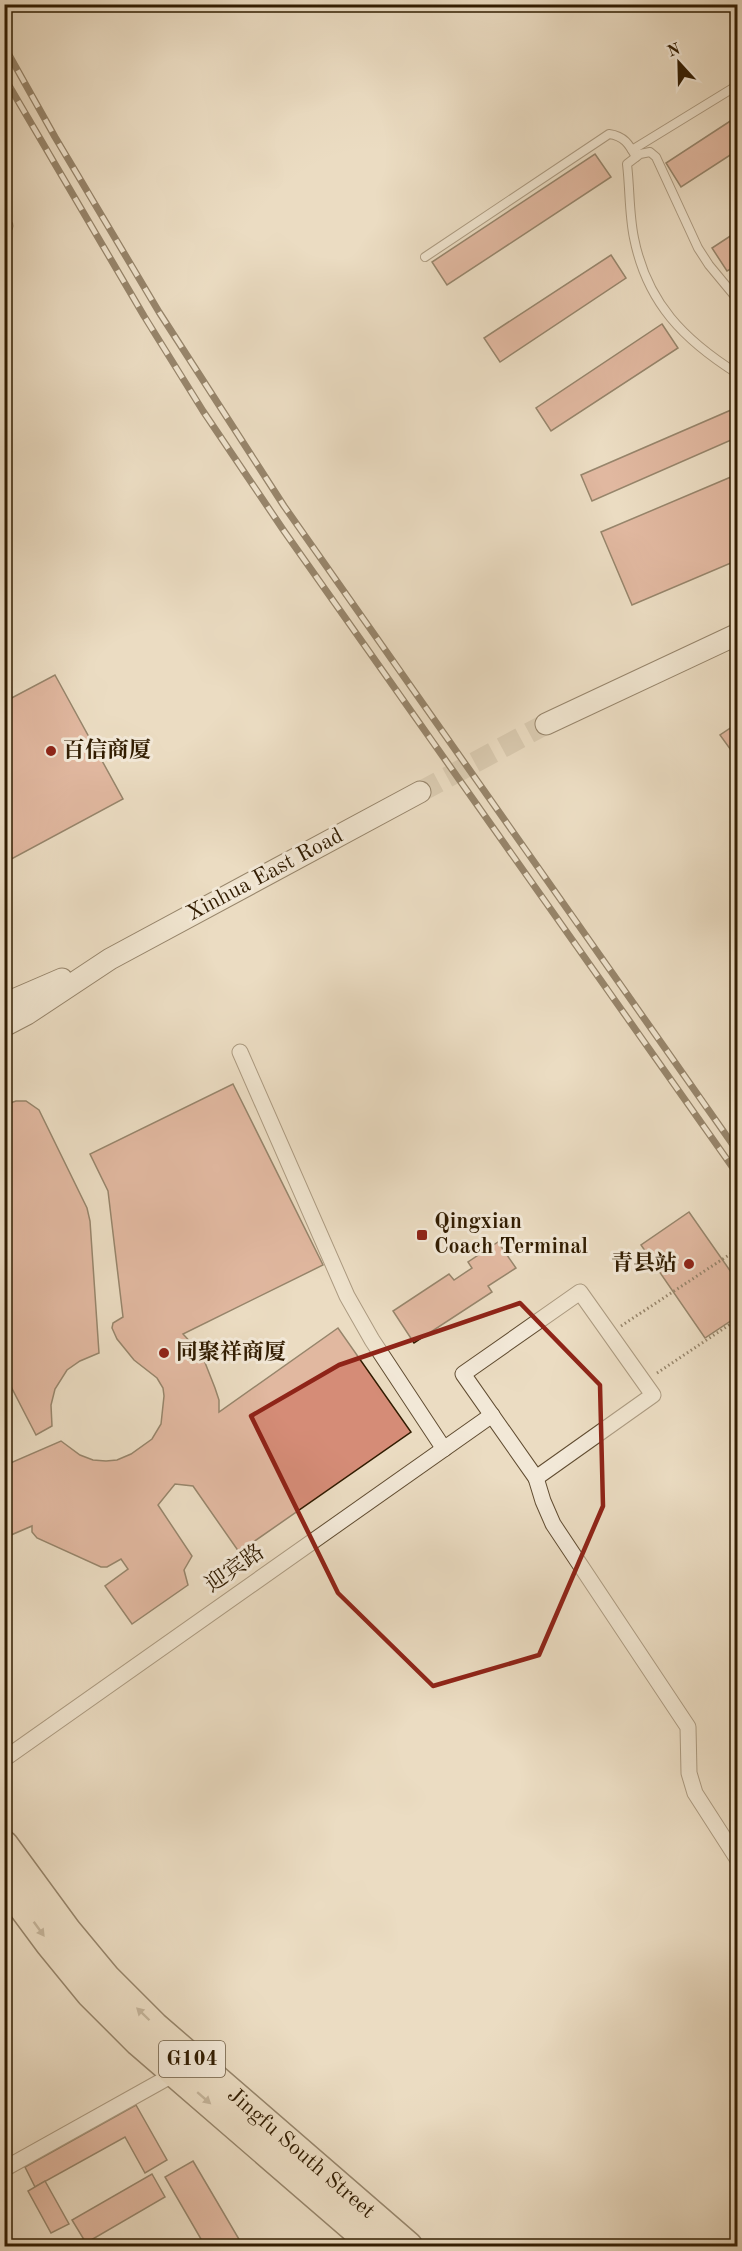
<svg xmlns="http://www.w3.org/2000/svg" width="742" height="2251" font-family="'Old Standard TT','Noto Serif SC',serif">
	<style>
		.building { fill: #d58c77; stroke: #311c01; stroke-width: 1.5 }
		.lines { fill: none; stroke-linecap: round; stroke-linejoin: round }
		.secondary-tunnel { stroke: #c6b69b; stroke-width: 21; stroke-dasharray: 21 10; stroke-linecap: butt }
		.lane-casing { stroke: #604c31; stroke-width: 10 }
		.street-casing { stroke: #604c31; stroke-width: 17 }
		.secondary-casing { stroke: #311c01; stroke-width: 23 }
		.highway-casing { stroke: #311c01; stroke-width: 31 }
		.path { stroke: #311c01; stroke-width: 3; stroke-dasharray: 1.5 3; stroke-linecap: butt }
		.lane { stroke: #f2e8d7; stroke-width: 8 }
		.street { stroke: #f2e8d7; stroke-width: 15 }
		.secondary { stroke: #f2e8d7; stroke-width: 21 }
		.highway { stroke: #ebdcc2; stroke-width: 28 }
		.rail-casing { stroke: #311c01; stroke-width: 7 }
		.rail { stroke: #f2e8d7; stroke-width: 4.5; stroke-dasharray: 14; stroke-linecap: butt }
		.oneway { fill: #97866b }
		.marked { fill: none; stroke: #8f2418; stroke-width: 4.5; stroke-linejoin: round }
		.poi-dot { fill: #8f2418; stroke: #f2e8d7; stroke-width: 2 }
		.labels { text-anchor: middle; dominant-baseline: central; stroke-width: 6; stroke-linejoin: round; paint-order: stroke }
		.shield { fill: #f2e8d7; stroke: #6b5941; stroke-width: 1.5 }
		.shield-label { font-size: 21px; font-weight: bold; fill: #311c01 }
		.poi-label { font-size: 22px; font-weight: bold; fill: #311c01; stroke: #f2e8d7; text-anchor: start }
		.street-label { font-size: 22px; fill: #311c01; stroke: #f2e8d7 }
	</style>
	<rect width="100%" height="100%" fill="#ebdcc2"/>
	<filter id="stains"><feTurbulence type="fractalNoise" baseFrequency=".00333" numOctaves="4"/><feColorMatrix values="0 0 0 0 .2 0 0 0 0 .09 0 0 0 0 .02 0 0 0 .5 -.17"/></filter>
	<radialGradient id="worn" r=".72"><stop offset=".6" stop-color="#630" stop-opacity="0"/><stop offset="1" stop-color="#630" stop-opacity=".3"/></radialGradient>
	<g class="building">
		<polygon points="738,116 738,150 681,187 666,163"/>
		<polygon points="595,154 611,177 447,285 432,262"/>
		<polygon points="738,231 738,265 727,271 712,248"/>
		<polygon points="611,255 626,278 500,362 484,338"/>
		<polygon points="662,324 678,348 551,431 536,408"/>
		<polygon points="738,407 738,437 592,501 581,475"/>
		<polygon points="738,474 738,560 632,605 601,532"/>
		<polygon points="55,675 123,799 4,863 4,702"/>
		<polygon points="738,723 738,760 720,735"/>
		<polygon points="233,1084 323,1265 183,1334 195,1347 204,1360 215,1388 219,1400 219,1412 338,1328 411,1432 239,1552 193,1486 175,1484 158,1505 192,1556 184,1570 188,1585 132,1624 105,1586 128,1569 121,1559 107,1567 101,1567 37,1538 32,1532 32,1526 4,1538 4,1474 8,1464 61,1441 80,1455 93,1460 106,1461 117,1460 131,1454 152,1439 161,1424 164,1396 163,1388 157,1378 134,1360 117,1339 112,1328 113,1323 123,1317 108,1191 90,1154"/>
		<polygon points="16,1101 26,1101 39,1110 87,1208 90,1221 99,1353 80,1361 67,1370 55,1389 51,1405 52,1426 36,1435 4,1373 4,1343 8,1341 4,1333 4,1105"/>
		<polygon points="689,1212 738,1282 738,1316 705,1338 641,1245"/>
		<polygon points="498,1242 516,1268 488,1286 492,1292 414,1343 393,1311 449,1274 454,1280 472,1268 468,1262"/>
		<polygon points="136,2105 167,2160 145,2173 125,2137 35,2187 25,2167"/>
		<polygon points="193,2161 243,2246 205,2246 165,2177"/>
		<polygon points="152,2174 165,2197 86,2243 72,2220"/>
		<polygon points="45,2181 69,2224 51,2233 28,2191"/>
		<polygon points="83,2239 88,2246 70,2246"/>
	</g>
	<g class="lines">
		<polyline class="secondary-tunnel" points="420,792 546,724"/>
		<defs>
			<g id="lane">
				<polyline points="632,150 738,85"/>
				<path d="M425 257 609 134C624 136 629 144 636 157"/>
				<path d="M738 300 709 265 698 248 656 157 650 152 640 154 627 164C630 189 629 214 634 238 647 303 684 340 738 374"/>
			</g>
			<g id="street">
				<polyline points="4,225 5,226"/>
				<polyline points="240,1052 347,1296 372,1340 444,1449"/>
				<polygon points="580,1292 653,1395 536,1478 463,1374"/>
				<polyline points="536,1478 543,1501 553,1524 688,1727 689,1773 695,1793 738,1860"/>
				<polyline points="4,1759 492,1415"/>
				<polyline points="4,2169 176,2073"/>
			</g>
			<g id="secondary">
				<polyline points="546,724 738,634"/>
				<polyline points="4,1004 62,979"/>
				<polyline points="4,1026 27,1014 110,959 420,792"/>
			</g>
			<g id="highway">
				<path id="s1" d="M4 1845 67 1931 106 1978 154 2026 408 2246"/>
				<polyline points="4,1882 50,1944 90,1993 139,2042 375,2246"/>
			</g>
		</defs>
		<use href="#lane" class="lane-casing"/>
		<use href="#street" class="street-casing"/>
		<use href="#secondary" class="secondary-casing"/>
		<use href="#highway" class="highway-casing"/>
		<g class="path">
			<polyline points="621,1326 738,1249"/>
			<polyline points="657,1373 738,1319"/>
		</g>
		<use href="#lane" class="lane"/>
		<use href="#street" class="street"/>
		<use href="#secondary" class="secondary"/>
		<use href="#highway" class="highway"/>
		<defs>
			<g id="rail">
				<polyline points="4,46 55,137 159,312 284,506 738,1152"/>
				<polyline points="4,77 144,316 203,411 284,531 738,1175"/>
			</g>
		</defs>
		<use href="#rail" class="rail-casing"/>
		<use href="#rail" class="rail"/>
	</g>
	<defs><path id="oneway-solid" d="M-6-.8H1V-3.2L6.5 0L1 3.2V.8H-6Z" transform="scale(1.5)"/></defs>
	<g class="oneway">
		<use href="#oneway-solid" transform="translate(39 1929) rotate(54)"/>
		<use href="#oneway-solid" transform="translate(143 2014) rotate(-136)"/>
		<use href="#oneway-solid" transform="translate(204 2098) rotate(41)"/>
	</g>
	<path d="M0 0H742V2251H0ZM520 1303 600 1385 603 1506 539 1655 433 1686 338 1593 251 1416 339 1365Z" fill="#ebdcc2" fill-opacity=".55" fill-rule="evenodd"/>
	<path class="marked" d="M520 1303 600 1385 603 1506 539 1655 433 1686 338 1593 251 1416 339 1365Z"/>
	<g class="poi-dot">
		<circle cx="51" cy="751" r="6"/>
		<rect x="416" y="1229" width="12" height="12" rx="3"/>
		<circle cx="689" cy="1264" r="6"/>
		<circle cx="164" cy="1353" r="6"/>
	</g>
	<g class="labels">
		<rect class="shield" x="159" y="2041" width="66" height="36" rx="4.5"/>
		<g class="shield-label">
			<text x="192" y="2059">G104</text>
		</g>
		<g class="poi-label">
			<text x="63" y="751">百信商厦</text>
			<text x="434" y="1222">Qingxian<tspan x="434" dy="25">Coach Terminal</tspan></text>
			<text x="677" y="1264" text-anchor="end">青县站</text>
			<text x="176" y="1353">同聚祥商厦</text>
		</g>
		<g class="street-label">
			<text transform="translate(265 875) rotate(-28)">Xinhua East Road</text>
			<text transform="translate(235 1569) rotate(-35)">迎宾路</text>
			<text stroke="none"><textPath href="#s1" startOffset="430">Jingfu South Street</textPath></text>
		</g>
	</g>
	<rect width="742" height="2251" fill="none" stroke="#ebdcc2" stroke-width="24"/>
	<rect x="6" y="6" width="730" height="2239" fill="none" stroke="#311c01" stroke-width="3"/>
	<rect x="12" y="12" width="718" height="2227" fill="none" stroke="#311c01" stroke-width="1.5"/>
	<g transform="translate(679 63) rotate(338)" stroke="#f2e8d7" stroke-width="4.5" paint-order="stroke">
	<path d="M0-4.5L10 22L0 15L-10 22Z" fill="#311c01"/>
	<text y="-9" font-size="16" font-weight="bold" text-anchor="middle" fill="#311c01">N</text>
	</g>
	<rect width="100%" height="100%" filter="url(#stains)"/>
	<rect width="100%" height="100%" fill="url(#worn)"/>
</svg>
